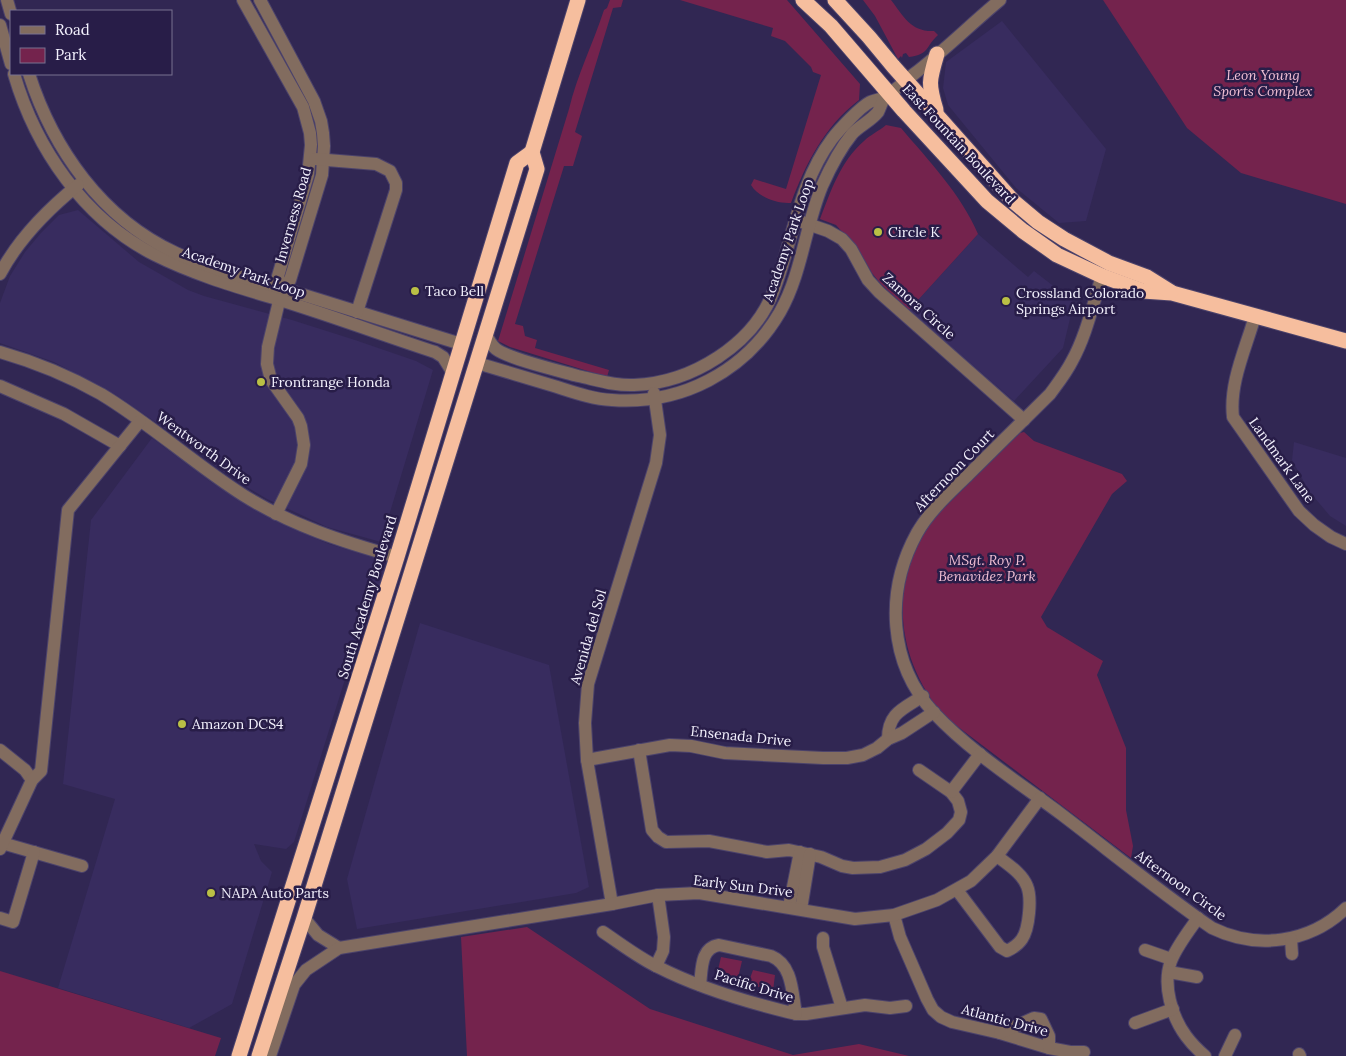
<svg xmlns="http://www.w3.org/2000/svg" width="1346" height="1056" font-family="Lora,serif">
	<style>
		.built { fill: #382c5f }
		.green { fill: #74234d }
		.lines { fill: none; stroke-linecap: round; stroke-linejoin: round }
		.minor-casing { stroke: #4c436b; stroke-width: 14 }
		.highway-casing { stroke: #4c436b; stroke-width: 17 }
		.minor { stroke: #826c5f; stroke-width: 12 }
		.highway { stroke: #f6be9e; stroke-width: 15 }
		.poi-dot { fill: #bac045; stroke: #281d48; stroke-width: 2 }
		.labels { text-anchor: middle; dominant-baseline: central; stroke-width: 5; stroke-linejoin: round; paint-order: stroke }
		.park-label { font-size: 14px; font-style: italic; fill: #f1bfd4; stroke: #281d48 }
		.street-label { font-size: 14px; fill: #f3f1fd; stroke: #281d48 }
		.poi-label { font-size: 14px; fill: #f3f1fd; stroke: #281d48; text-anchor: start }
	</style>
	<rect width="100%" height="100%" fill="#312753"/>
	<g class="built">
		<polygon points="1002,21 1106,149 1086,221 1059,223 1016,188 948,105 943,88 946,62"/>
		<polygon points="78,210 139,262 188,290 204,296 292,320 355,340 416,361 433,370 381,542 327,527 267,499 232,478 170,432 116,395 54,362 0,343 0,303 10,276 25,252 40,234 59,215"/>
		<polygon points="978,234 1028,277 1034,271 1074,302 1063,348 1014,401 909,310"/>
		<polygon points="152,438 211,482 252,508 286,526 329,544 382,560 385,567 372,612 347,673 294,842 286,849 254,844 261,861 272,872 232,1004 189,1028 58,988 115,799 63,784 91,520"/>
		<polygon points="1294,442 1346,458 1346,526 1330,516 1309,491 1292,460"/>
		<polygon points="420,623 549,665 589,887 576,893 357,929 347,879"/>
	</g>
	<g class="green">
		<path d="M610 0H623L621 7 613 8 575 132 582 136 573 166H564L515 324 523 326 525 336 537 340 535 348 609 370 607 377 510 347 498 341 569 109C577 75 593 44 604 10L607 8Z"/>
		<path d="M680 0H787L860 84 859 100C824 127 806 163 791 203 777 204 758 197 751 185L754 179 786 189 821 75 813 72 811 67 785 41 771 36 773 28Z"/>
		<path d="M863 0H891C904 17 911 32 934 31L938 35C925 47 930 54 909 57L906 53 903 54 902 58 901 56 898 59 875 16Z"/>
		<polygon points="1103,0 1346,0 1346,204 1241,173 1187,128"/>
		<path d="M886 125 901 128C929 161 961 194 978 234L909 310 881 284 872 273 860 252 836 225 820 219C831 191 840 162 864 141 870 135 879 131 886 125Z"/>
		<path d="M1024 432 1034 441 1122 474 1127 481 1112 494 1041 617 1047 627 1103 661 1097 675 1126 748V810L1133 846 1131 858 945 717C894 658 886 576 938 514L1020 433Z"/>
		<polygon points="527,927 650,1009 793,1055 859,1044 909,1056 467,1056 461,937"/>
		<polygon points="721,957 742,961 738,978 717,974"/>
		<polygon points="753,970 775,975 773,991 748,984"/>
		<polygon points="0,971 221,1038 215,1056 0,1056"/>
	</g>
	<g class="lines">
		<defs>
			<g id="minor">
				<polyline points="7,0 11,14"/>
				<polyline points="243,0 303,107 310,133 311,145 308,175 278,276 282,289"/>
				<polyline points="260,0 314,101 321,121 323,133 324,146 322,175 290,280 282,289 268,347 267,364 271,380 298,418 301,426 304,445 301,464 276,514"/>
				<polyline points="0,25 11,64"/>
				<path d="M14 74C36 149 84 219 155 255 195 275 237 287 280 300 332 316 383 335 435 352L443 357 453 373"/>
				<path d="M29 74C53 149 102 219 176 253 213 270 253 280 291 291 348 309 404 326 461 344"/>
				<polyline points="315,159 376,164 390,171 396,183 396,190 357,312"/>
				<polyline points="802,222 828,231 842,239 851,249 868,280 879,292 1024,420"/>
				<path d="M0 274C19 238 47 210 78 185"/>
				<path d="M1102 276C1093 304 1086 336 1072 361 1066 373 1058 383 1050 394 1023 421 996 447 969 474 951 492 930 510 917 533 885 591 888 663 934 713 971 752 1018 782 1061 814 1111 852 1160 892 1212 928 1257 950 1310 943 1346 908"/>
				<path d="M1255 316C1246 348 1229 383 1233 417L1299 511 1314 525 1331 537 1346 544"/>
				<path d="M485 333C488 339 491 345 496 349 509 359 560 371 578 376 597 380 615 386 634 385 691 383 754 345 774 290 793 240 799 183 832 139 839 130 860 107 870 102 874 100 880 100 884 97 895 91 904 82 914 74 944 51 971 24 1000 0"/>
				<path d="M0 352C35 362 69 376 101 394 151 424 194 464 243 495 291 525 343 542 397 557"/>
				<path d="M477 363C503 371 528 378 554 386 573 392 592 399 612 400 681 405 745 372 780 312 802 273 805 227 822 186 830 168 839 150 852 134 859 126 871 121 878 112 880 108 882 102 884 98"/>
				<polyline points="0,386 64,414 120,446"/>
				<path d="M888 739C888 713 903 709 923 696"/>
				<polyline points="0,750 25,770 32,780"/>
				<polyline points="639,750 652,830 658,837 666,842 709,841 767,852 789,850 821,857 842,866 853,868 880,867 905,860 926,849 947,833 959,820 961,812 958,801 951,792 919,770"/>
				<polyline points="587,760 670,745 691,746 725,753 823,758 847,758 863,755 877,748 888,739 902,733 934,712"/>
				<polyline points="951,792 980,754"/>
				<polyline points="2,843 82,866"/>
				<polyline points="0,849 32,780 41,771 68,510 140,421"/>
				<path d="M957 890 1000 947 1007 951C1013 948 1018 945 1022 939 1029 929 1032 898 1027 886 1022 873 1007 864 997 856"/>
				<polyline points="612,904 587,760 585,723 588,684 656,463 660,435 654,393"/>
				<polyline points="789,907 800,852"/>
				<polyline points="801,909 810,854"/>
				<polyline points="894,915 900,937 927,999 933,1010 941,1017 952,1022 1000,1033 1049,1048 1070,1052 1084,1052"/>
				<polyline points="0,918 13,922 34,852"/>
				<polyline points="304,918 318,935 339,948"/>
				<path d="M1198 918C1188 932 1177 946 1171 961 1162 985 1172 1017 1186 1036 1191 1043 1198 1050 1205 1056"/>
				<path d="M603 932C621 944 639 958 658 967 701 989 750 1003 796 1014H806L865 1005 890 1008 906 1006"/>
				<polyline points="823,938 823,947 842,1008"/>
				<polyline points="1291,939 1292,954"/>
				<polyline points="1145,950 1171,959"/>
				<polyline points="656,966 663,951 664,937 658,895"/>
				<polyline points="1169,972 1197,977"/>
				<path d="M700 985C702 970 700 948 719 945L771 956C793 965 792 993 796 1014"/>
				<polyline points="1135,1023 1173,1009"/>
				<polyline points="1000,1033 1034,1018 1041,1019 1049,1036 1049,1048"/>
				<polyline points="1299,1054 1300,1056"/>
				<polyline points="270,1056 294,985 306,970 339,948 612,904 658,895 699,893 855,919 894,915 937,900 971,881 997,856 1040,798"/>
				<polyline points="1225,1056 1235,1035"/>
			</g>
			<g id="highway">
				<polyline points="803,0 831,26 904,111 987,201 1023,231 1057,255 1102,276 1143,291 1172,293 1346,341"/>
				<polyline points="835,0 869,37 893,66 1013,201 1038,222 1064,239 1109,263 1147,277 1171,292"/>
				<path d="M936 110C928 83 929 81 937 54"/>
				<polyline points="239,1056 397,557 517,163 532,152"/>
				<polyline points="259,1056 304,918 537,169 532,152 578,0"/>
			</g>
		</defs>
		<use href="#minor" class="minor-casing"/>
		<use href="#highway" class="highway-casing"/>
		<use href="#minor" class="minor"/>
		<use href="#highway" class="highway"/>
	</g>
	<g class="poi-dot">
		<circle cx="878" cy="232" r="5"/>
		<circle cx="415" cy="291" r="5"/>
		<circle cx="1006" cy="301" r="5"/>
		<circle cx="261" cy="382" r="5"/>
		<circle cx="182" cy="724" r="5"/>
		<circle cx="211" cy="893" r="5"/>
	</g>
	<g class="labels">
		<g class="park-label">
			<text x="1263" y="75">Leon Young<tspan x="1263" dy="16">Sports Complex</tspan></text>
			<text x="987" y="560">MSgt. Roy P.<tspan x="987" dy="16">Benavidez Park</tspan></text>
		</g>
		<g class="street-label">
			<text transform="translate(959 144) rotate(47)">East Fountain Boulevard</text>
			<text transform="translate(293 215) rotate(-74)">Inverness Road</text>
			<text transform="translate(788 240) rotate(-71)">Academy Park Loop</text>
			<text transform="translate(244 272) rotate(19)">Academy Park Loop</text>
			<text transform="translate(919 306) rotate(42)">Zamora Circle</text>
			<text transform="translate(204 448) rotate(36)">Wentworth Drive</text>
			<text transform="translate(1282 460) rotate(54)">Landmark Lane</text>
			<text transform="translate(954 470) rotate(-46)">Afternoon Court</text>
			<text transform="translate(367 597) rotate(-73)">South Academy Boulevard</text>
			<text transform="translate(588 637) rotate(-74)">Avenida del Sol</text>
			<text transform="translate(741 736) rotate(6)">Ensenada Drive</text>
			<text transform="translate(1181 885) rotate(36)">Afternoon Circle</text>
			<text transform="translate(743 886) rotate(7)">Early Sun Drive</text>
			<text transform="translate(754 986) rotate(17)">Pacific Drive</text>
			<text transform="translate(1005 1020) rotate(15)">Atlantic Drive</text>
		</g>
		<g class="poi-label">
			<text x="888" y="232">Circle K</text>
			<text x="425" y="291">Taco Bell</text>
			<text x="1016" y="293">Crossland Colorado<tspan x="1016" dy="16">Springs Airport</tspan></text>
			<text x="271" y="382">Frontrange Honda</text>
			<text x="192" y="724">Amazon DCS4</text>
			<text x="221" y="893">NAPA Auto Parts</text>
		</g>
	</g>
	<rect x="10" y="10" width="162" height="65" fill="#281d48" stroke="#797290"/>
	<rect x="20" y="26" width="25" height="8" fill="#826c5f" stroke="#797290"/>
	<text x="55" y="35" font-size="15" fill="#f3f1fd">Road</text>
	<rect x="20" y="48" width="25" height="15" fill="#74234d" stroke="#797290"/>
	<text x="55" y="60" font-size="15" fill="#f3f1fd">Park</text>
</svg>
